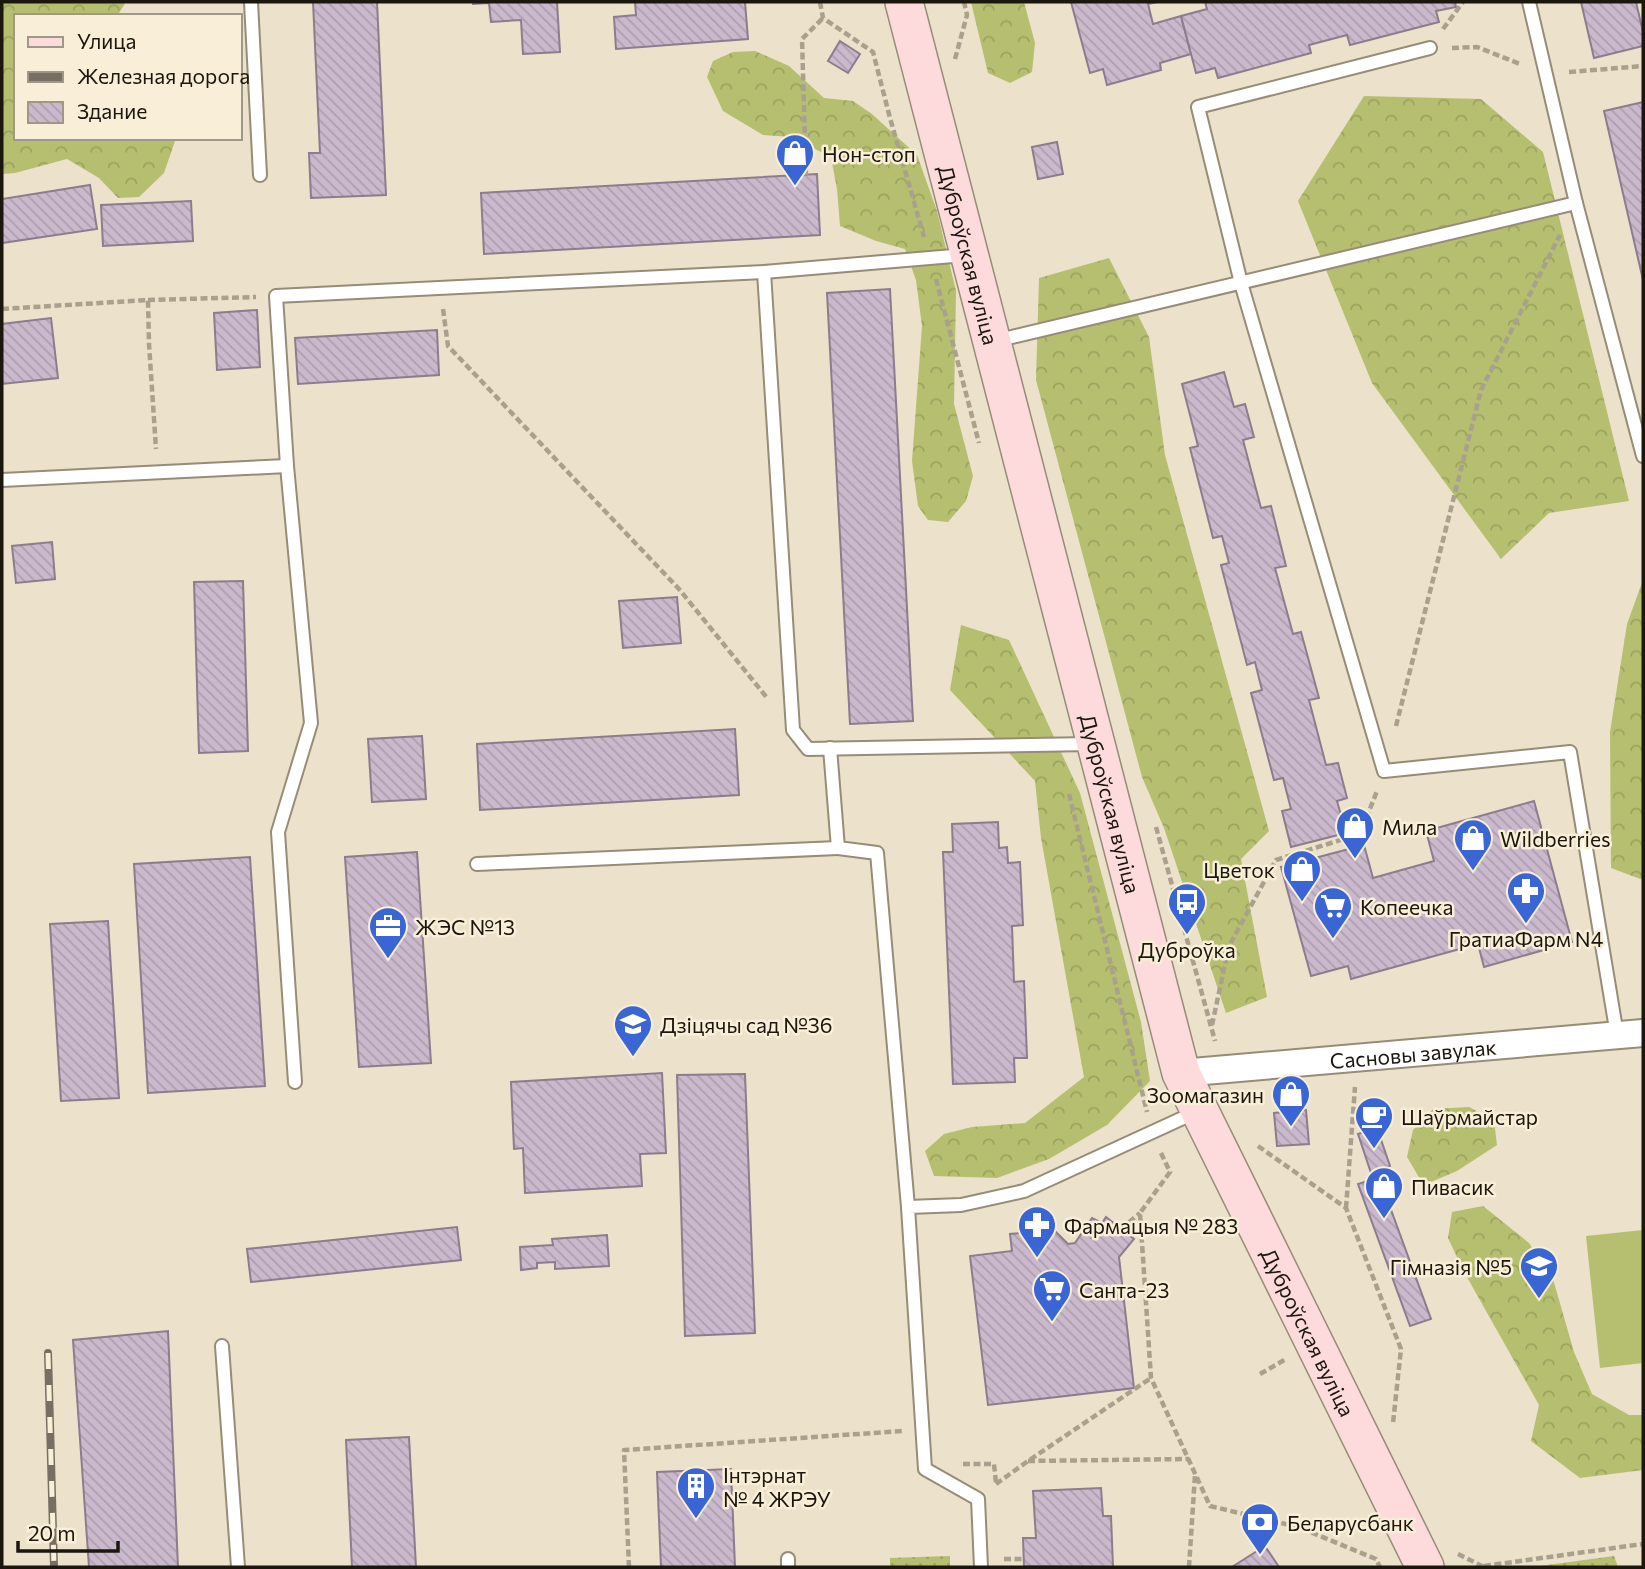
<svg xmlns="http://www.w3.org/2000/svg" width="1645" height="1569" font-family="Commissioner,sans-serif">
	<style>
		.forest { fill: url(#forest-crowns) }
		.park { fill: url(#park-dots) }
		.pitch { fill: #b6bf6f }
		.building { fill: url(#building-back-hatch); stroke: #8c7c8d; stroke-width: 2 }
		.lines { fill: none; stroke-linecap: round; stroke-linejoin: round }
		.lane-casing { stroke: #968c77; stroke-width: 16 }
		.street-casing { stroke: #968c77; stroke-width: 30 }
		.secondary-casing { stroke: #968c77; stroke-width: 40 }
		.path { stroke: #a9a18e; stroke-width: 4.5; stroke-dasharray: 7 3.5; stroke-linecap: butt }
		.lane { stroke: #fff; stroke-width: 12 }
		.street { stroke: #fff; stroke-width: 26 }
		.secondary { stroke: #fddadb; stroke-width: 37 }
		.rail-casing { stroke: #777062; stroke-width: 8 }
		.rail { stroke: #f9eed7; stroke-width: 5; stroke-dasharray: 16; stroke-linecap: butt }
		.labels { text-anchor: middle; dominant-baseline: central; stroke-width: 5; stroke-linejoin: round; paint-order: stroke }
		.poi-label { font-size: 21px; fill: #1b170f; stroke: #f9eed7; text-anchor: start }
		.street-label { font-size: 21px; fill: #1b170f; stroke: #f9eed7 }
	</style>
	<defs>
		<pattern id="forest-crowns" width="20" height="18" patternUnits="userSpaceOnUse" patternTransform="scale(1.75)"><rect width="20" height="18" fill="#b6bf6f"/><path d="M2 6a3 3 0 1 1 6 0M12 15a3 3 0 1 1 6 0" fill="none" stroke="#9ca35f"/></pattern>
		<pattern id="park-dots" width="8" height="8" patternUnits="userSpaceOnUse" patternTransform="scale(1.75)"><rect width="8" height="8" fill="#b6bf6f"/><path d="M2 2h.1M6 6h.1" fill="none" stroke="#9ca35f" stroke-width="1.8" stroke-linecap="round"/></pattern>
		<pattern id="building-back-hatch" width="6" height="6" patternUnits="userSpaceOnUse" patternTransform="scale(1.75)"><rect width="6" height="6" fill="#cab9cc"/><path d="M-1 5l2 2M0 0l6 6M5-1l2 2" fill="none" stroke="#ad9eae"/></pattern>
	</defs>
	<rect width="100%" height="100%" fill="#ece1ca"/>
	<g class="forest">
		<polygon points="2,2 126,2 117,16 16,16 16,138 176,138 164,173 139,197 118,198 99,178 67,159 15,173 2,174"/>
		<polygon points="971,2 1024,2 1035,43 1032,72 1010,83 988,73"/>
		<polygon points="755,51 789,66 824,98 853,101 872,114 917,155 937,211 956,291 954,404 973,476 966,501 948,522 928,520 918,506 912,461 922,326 916,280 905,249 876,241 840,226 837,189 831,157 791,137 763,135 723,111 707,77 713,61 733,52"/>
		<polygon points="1364,96 1481,99 1543,152 1629,501 1549,513 1501,559 1372,383 1298,201"/>
		<polygon points="1109,258 1149,337 1165,455 1269,831 1241,859 1267,997 1226,1013 1164,828 1142,777 1036,380 1039,278"/>
		<polygon points="1643,580 1643,880 1611,868 1610,732 1627,624"/>
		<polygon points="961,625 1009,640 1080,793 1141,1022 1150,1081 1107,1125 1049,1159 997,1178 934,1176 925,1151 944,1134 972,1127 1025,1123 1084,1077 1041,838 1035,781 950,690"/>
		<polygon points="1469,1107 1494,1120 1497,1145 1457,1171 1431,1182 1420,1179 1407,1157 1413,1130 1433,1109"/>
		<polygon points="1483,1206 1529,1243 1553,1279 1574,1352 1592,1394 1629,1415 1643,1415 1643,1470 1580,1478 1531,1441 1539,1405 1463,1270 1448,1238 1452,1212"/>
	</g>
	<g class="park">
		<polygon points="950,1556 950,1567 890,1567 890,1558"/>
		<polygon points="1614,1556 1618,1567 1532,1567"/>
	</g>
	<polygon class="pitch" points="1643,1230 1643,1363 1600,1368 1586,1236"/>
	<g class="building">
		<polygon points="313,2 377,2 386,195 311,198 309,153 320,153"/>
		<polygon points="473,2 557,2 560,52 523,54 521,20 491,22 489,3 473,4"/>
		<polygon points="635,2 745,2 748,39 616,49 614,17 636,15"/>
		<polygon points="1071,2 1157,2 1148,4 1153,24 1181,16 1191,54 1160,63 1161,70 1107,85 1103,69 1090,73"/>
		<polygon points="1205,2 1455,2 1456,7 1436,11 1439,22 1350,45 1347,35 1309,45 1311,53 1218,78 1215,68 1196,73 1181,16 1207,9"/>
		<polygon points="1581,2 1636,2 1643,32 1643,46 1594,58"/>
		<polygon points="840,41 860,54 848,73 828,61"/>
		<polygon points="1643,102 1643,280 1604,111"/>
		<polygon points="1057,142 1063,174 1038,179 1032,147"/>
		<polygon points="817,174 820,235 484,254 481,193"/>
		<polygon points="90,185 97,229 2,243 2,199"/>
		<polygon points="191,201 193,241 103,246 101,205"/>
		<polygon points="890,289 913,721 850,724 827,293"/>
		<polygon points="257,310 260,367 217,370 214,313"/>
		<polygon points="51,318 58,378 2,384 2,324"/>
		<polygon points="437,330 439,375 298,384 295,338"/>
		<polygon points="1224,372 1234,407 1245,404 1254,437 1243,440 1261,508 1271,506 1286,566 1275,568 1293,634 1301,632 1319,698 1309,700 1326,765 1338,763 1347,798 1337,801 1346,833 1291,847 1282,811 1291,809 1283,778 1274,780 1251,693 1262,690 1255,662 1247,665 1221,565 1229,563 1222,536 1213,538 1190,448 1198,446 1182,384"/>
		<polygon points="52,542 55,579 16,583 12,546"/>
		<polygon points="243,581 248,751 199,753 194,582"/>
		<polygon points="677,597 681,643 623,648 619,601"/>
		<polygon points="735,729 739,795 480,810 477,744"/>
		<polygon points="422,736 426,799 372,802 368,739"/>
		<polygon points="1534,801 1572,942 1484,967 1478,944 1351,979 1348,966 1311,976 1281,867 1364,845 1373,878 1434,861 1426,831"/>
		<polygon points="998,822 999,848 1007,847 1008,863 1020,862 1023,925 1012,926 1014,982 1024,981 1027,1058 1014,1058 1015,1082 953,1084 943,852 953,852 952,824"/>
		<polygon points="417,852 431,1063 359,1067 345,857"/>
		<polygon points="250,857 265,1086 148,1093 134,864"/>
		<polygon points="108,921 119,1098 61,1101 50,924"/>
		<polygon points="662,1073 666,1153 640,1154 642,1186 525,1193 523,1148 514,1149 511,1082"/>
		<polygon points="745,1074 755,1333 685,1336 677,1075"/>
		<polygon points="1306,1110 1309,1144 1277,1146 1274,1113"/>
		<polygon points="1377,1128 1390,1166 1371,1173 1358,1134"/>
		<polygon points="1379,1177 1431,1319 1410,1326 1358,1184"/>
		<polygon points="1106,1217 1134,1239 1119,1257 1134,1388 988,1405 970,1256 1012,1251 1010,1234 1054,1230 1068,1244 1075,1243 1092,1218 1102,1223"/>
		<polygon points="457,1227 461,1260 251,1282 247,1249"/>
		<polygon points="607,1235 609,1266 555,1269 555,1262 537,1263 537,1268 521,1270 520,1247 553,1245 552,1239"/>
		<polygon points="168,1331 178,1567 89,1567 73,1340"/>
		<polygon points="409,1437 416,1567 352,1567 346,1440"/>
		<polygon points="731,1469 735,1567 661,1567 657,1472"/>
		<polygon points="1101,1488 1103,1516 1111,1516 1113,1567 1024,1566 1023,1538 1036,1538 1033,1491"/>
		<polygon points="1265,1546 1279,1567 1232,1567"/>
	</g>
	<g class="lines">
		<defs>
			<g id="lane">
				<polyline points="251,2 260,175"/>
				<polyline points="1529,2 1576,203 1643,456"/>
				<polyline points="1430,48 1198,107 1241,283 1384,771 1570,752 1617,1035"/>
				<polyline points="764,272 793,730 808,749 1092,744"/>
				<polyline points="995,341 1576,203"/>
				<polyline points="2,480 287,466"/>
				<polyline points="830,748 838,848 877,853 908,1207"/>
				<polyline points="477,864 838,848"/>
				<polyline points="295,1082 278,832 311,723 287,466 276,296 764,272 965,255"/>
				<polyline points="222,1346 238,1567"/>
				<polyline points="788,1559 788,1567"/>
				<polyline points="981,1567 978,1499 925,1469 908,1207 961,1205 1024,1191 1196,1112"/>
			</g>
			<g id="street">
				<path id="s1" d="M1181 1073 1643 1033"/>
			</g>
			<g id="secondary">
				<path id="s2" d="M904 2 1181 1073 1425 1567"/>
			</g>
		</defs>
		<use href="#lane" class="lane-casing"/>
		<use href="#street" class="street-casing"/>
		<use href="#secondary" class="secondary-casing"/>
		<g class="path">
			<polyline points="820,2 823,18 873,52 890,118 924,237"/>
			<polyline points="1443,29 1463,2"/>
			<polyline points="1452,48 1477,47 1520,64"/>
			<polyline points="955,59 967,15 964,2"/>
			<polyline points="1569,72 1643,66"/>
			<polyline points="806,175 802,39 823,18"/>
			<polyline points="936,279 979,443"/>
			<polyline points="148,300 256,297"/>
			<polyline points="2,309 148,300 149,344 156,449"/>
			<polyline points="443,309 448,346 679,589 768,699"/>
			<polyline points="1396,726 1481,390 1560,235"/>
			<polyline points="1069,794 1147,1112"/>
			<polyline points="1156,827 1215,1041"/>
			<polyline points="1212,1025 1229,946 1276,860 1360,834 1377,791"/>
			<polyline points="1258,1146 1346,1208 1401,1349 1393,1423"/>
			<polyline points="1161,1153 1170,1172 1140,1213 1151,1378 1210,1506 1298,1527 1376,1559 1380,1567"/>
			<polyline points="1346,1208 1355,1087"/>
			<polyline points="1121,1229 1140,1213"/>
			<polyline points="1260,1374 1286,1359"/>
			<polyline points="1028,1461 1189,1459"/>
			<polyline points="963,1464 994,1464 996,1483"/>
			<polyline points="996,1484 1028,1461 1151,1378"/>
			<polyline points="1458,1554 1484,1567"/>
			<polyline points="1004,1559 1024,1559"/>
			<polyline points="1484,1566 1643,1544"/>
			<polyline points="629,1567 624,1450 902,1431"/>
			<polyline points="1189,1567 1195,1475"/>
		</g>
		<use href="#lane" class="lane"/>
		<use href="#street" class="street"/>
		<use href="#secondary" class="secondary"/>
		<defs>
			<polyline id="rail" points="48,1353 54,1567"/>
		</defs>
		<use href="#rail" class="rail-casing"/>
		<use href="#rail" class="rail"/>
	</g>
	<defs>
		<symbol id="shop-pin" viewBox="-11 -11 22 30"><path d="M0 17L-7.5 6A9.5 9.5 0 1 1 7.5 6Z" fill="#3965d5" stroke="#f9eed7"/><path d="M-5-2.5h2.3a2.7 3.5 0 0 1 5.4 0H5L5.5 6h-11ZM-1.5-2.5h3a1.5 2.3 0 0 0-3 0Z" fill="#fff"/></symbol>
		<symbol id="pharmacy-pin" viewBox="-11 -11 22 30"><path d="M0 17L-7.5 6A9.5 9.5 0 1 1 7.5 6Z" fill="#3965d5" stroke="#f9eed7"/><path d="M-2-6h4v4h4v4h-4v4h-4v-4h-4v-4h4Z" fill="#fff"/></symbol>
		<symbol id="bus-pin" viewBox="-11 -11 22 30"><path d="M0 17L-7.5 6A9.5 9.5 0 1 1 7.5 6Z" fill="#3965d5" stroke="#f9eed7"/><path d="M-5-6H5V4H4V6H2V4H-2V6H-4V4H-5ZM-3.5-4V0h7V-4ZM-3.5 1.2v1.5H-2V1.2ZM2 1.2v1.5H3.5V1.2Z" fill="#fff"/></symbol>
		<symbol id="supermarket-pin" viewBox="-11 -11 22 30"><path d="M0 17L-7.5 6A9.5 9.5 0 1 1 7.5 6Z" fill="#3965d5" stroke="#f9eed7"/><path d="M-6-5.5h2.5l.6 2H6L4.5 2H-2.5L-4.4-4H-6ZM-1.5 3.2a1.3 1.3 0 1 0 .1 0ZM3 3.2a1.3 1.3 0 1 0 .1 0Z" fill="#fff"/></symbol>
		<symbol id="office-pin" viewBox="-11 -11 22 30"><path d="M0 17L-7.5 6A9.5 9.5 0 1 1 7.5 6Z" fill="#3965d5" stroke="#f9eed7"/><path d="M-6-3h4V-5.5h4V-3h4V5H-6ZM-1-4.5V-3h2v-1.5ZM-6 0V1H6V0Z" fill="#fff"/></symbol>
		<symbol id="school-pin" viewBox="-11 -11 22 30"><path d="M0 17L-7.5 6A9.5 9.5 0 1 1 7.5 6Z" fill="#3965d5" stroke="#f9eed7"/><path d="M0-5L7-2L0 1L-7-2ZM-4 1L0 2.5L4 1V4Q0 6-4 4Z" fill="#fff"/></symbol>
		<symbol id="cafe-pin" viewBox="-11 -11 22 30"><path d="M0 17L-7.5 6A9.5 9.5 0 1 1 7.5 6Z" fill="#3965d5" stroke="#f9eed7"/><path d="M-5.5-4.5H6V0H3Q3 3.5 0 3.5H-2.5Q-5.5 3.5-5.5 0ZM3-3.2v2h1.7v-2ZM-6 4.5H4V6H-6Z" fill="#fff"/></symbol>
		<symbol id="building-pin" viewBox="-11 -11 22 30"><path d="M0 17L-7.5 6A9.5 9.5 0 1 1 7.5 6Z" fill="#3965d5" stroke="#f9eed7"/><path d="M-4-6H4V6H1V3H-1V6H-4ZM-2.5-4.3h1.7v1.8h-1.7ZM.8-4.3h1.7v1.8H.8ZM-2.5-1h1.7V.8h-1.7ZM.8-1h1.7V.8H.8Z" fill="#fff"/></symbol>
		<symbol id="bank-pin" viewBox="-11 -11 22 30"><path d="M0 17L-7.5 6A9.5 9.5 0 1 1 7.5 6Z" fill="#3965d5" stroke="#f9eed7"/><path d="M-6-4H6V4H-6ZM0-2.3a2.3 2.3 0 1 0 0 4.6a2.3 2.3 0 1 0 0-4.6Z" fill="#fff"/></symbol>
	</defs>
	<g fill-rule="evenodd">
		<use href="#shop-pin" x="773" y="131" width="44" height="60"/>
		<use href="#shop-pin" x="1333" y="804" width="44" height="60"/>
		<use href="#shop-pin" x="1451" y="816" width="44" height="60"/>
		<use href="#shop-pin" x="1280" y="847" width="44" height="60"/>
		<use href="#pharmacy-pin" x="1504" y="869" width="44" height="60"/>
		<use href="#bus-pin" x="1165" y="880" width="44" height="60"/>
		<use href="#supermarket-pin" x="1311" y="884" width="44" height="60"/>
		<use href="#office-pin" x="366" y="904" width="44" height="60"/>
		<use href="#school-pin" x="611" y="1002" width="44" height="60"/>
		<use href="#shop-pin" x="1269" y="1072" width="44" height="60"/>
		<use href="#cafe-pin" x="1352" y="1094" width="44" height="60"/>
		<use href="#shop-pin" x="1362" y="1164" width="44" height="60"/>
		<use href="#pharmacy-pin" x="1015" y="1203" width="44" height="60"/>
		<use href="#school-pin" x="1517" y="1244" width="44" height="60"/>
		<use href="#supermarket-pin" x="1030" y="1267" width="44" height="60"/>
		<use href="#building-pin" x="674" y="1464" width="44" height="60"/>
		<use href="#bank-pin" x="1238" y="1500" width="44" height="60"/>
	</g>
	<g class="labels">
		<g class="poi-label">
			<text x="822" y="153">Нон-стоп</text>
			<text x="1382" y="826">Мила</text>
			<text x="1500" y="838">Wildberries</text>
			<text x="1275" y="869" text-anchor="end">Цветок</text>
			<text x="1360" y="906">Копеечка</text>
			<text x="415" y="926">ЖЭС №13</text>
			<text x="1526" y="938" text-anchor="middle">ГратиаФарм N4</text>
			<text x="1187" y="949" text-anchor="middle">Дуброўка</text>
			<text x="660" y="1024">Дзіцячы сад №36</text>
			<text x="1264" y="1094" text-anchor="end">Зоомагазин</text>
			<text x="1401" y="1116">Шаўрмайстар</text>
			<text x="1411" y="1186">Пивасик</text>
			<text x="1064" y="1225">Фармацыя № 283</text>
			<text x="1512" y="1266" text-anchor="end">Гімназія №5</text>
			<text x="1079" y="1289">Санта-23</text>
			<text x="723" y="1474">Інтэрнат<tspan x="723" dy="24">№ 4 ЖРЭУ</tspan></text>
			<text x="1287" y="1522">Беларусбанк</text>
		</g>
		<g class="street-label">
			<text stroke="none"><textPath href="#s2" startOffset="261">Дуброўская вуліца</textPath></text>
			<text stroke="none"><textPath href="#s2" startOffset="828">Дуброўская вуліца</textPath></text>
			<text stroke="none"><textPath href="#s1" startOffset="233">Сасновы завулак</textPath></text>
			<text stroke="none"><textPath href="#s2" startOffset="1395">Дуброўская вуліца</textPath></text>
		</g>
	</g>
	<rect width="1645" height="1569" fill="none" stroke="#1b170f" stroke-width="7"/>
	<rect x="14" y="14" width="228" height="126" fill="#f9eed7" stroke="#a09887" stroke-width="2"/>
	<rect x="28" y="37" width="35" height="10" fill="#fddadb" stroke="#a09887" stroke-width="2"/>
	<text x="77" y="49" font-size="21" fill="#1b170f">Улица</text>
	<rect x="28" y="72" width="35" height="10" fill="#777062" stroke="#a09887" stroke-width="2"/>
	<text x="77" y="84" font-size="21" fill="#1b170f">Железная дорога</text>
	<rect x="28" y="102" width="35" height="21" fill="url(#building-back-hatch)" stroke="#a09887" stroke-width="2"/>
	<text x="77" y="119" font-size="21" fill="#1b170f">Здание</text>
	<path d="M18 1541v10h100v-10" fill="none" stroke="#1b170f" stroke-width="3.5"/>
	<text x="28" y="1541" font-size="21" fill="#1b170f" stroke="#f9eed7" stroke-width="5" paint-order="stroke">20 m</text>
</svg>
